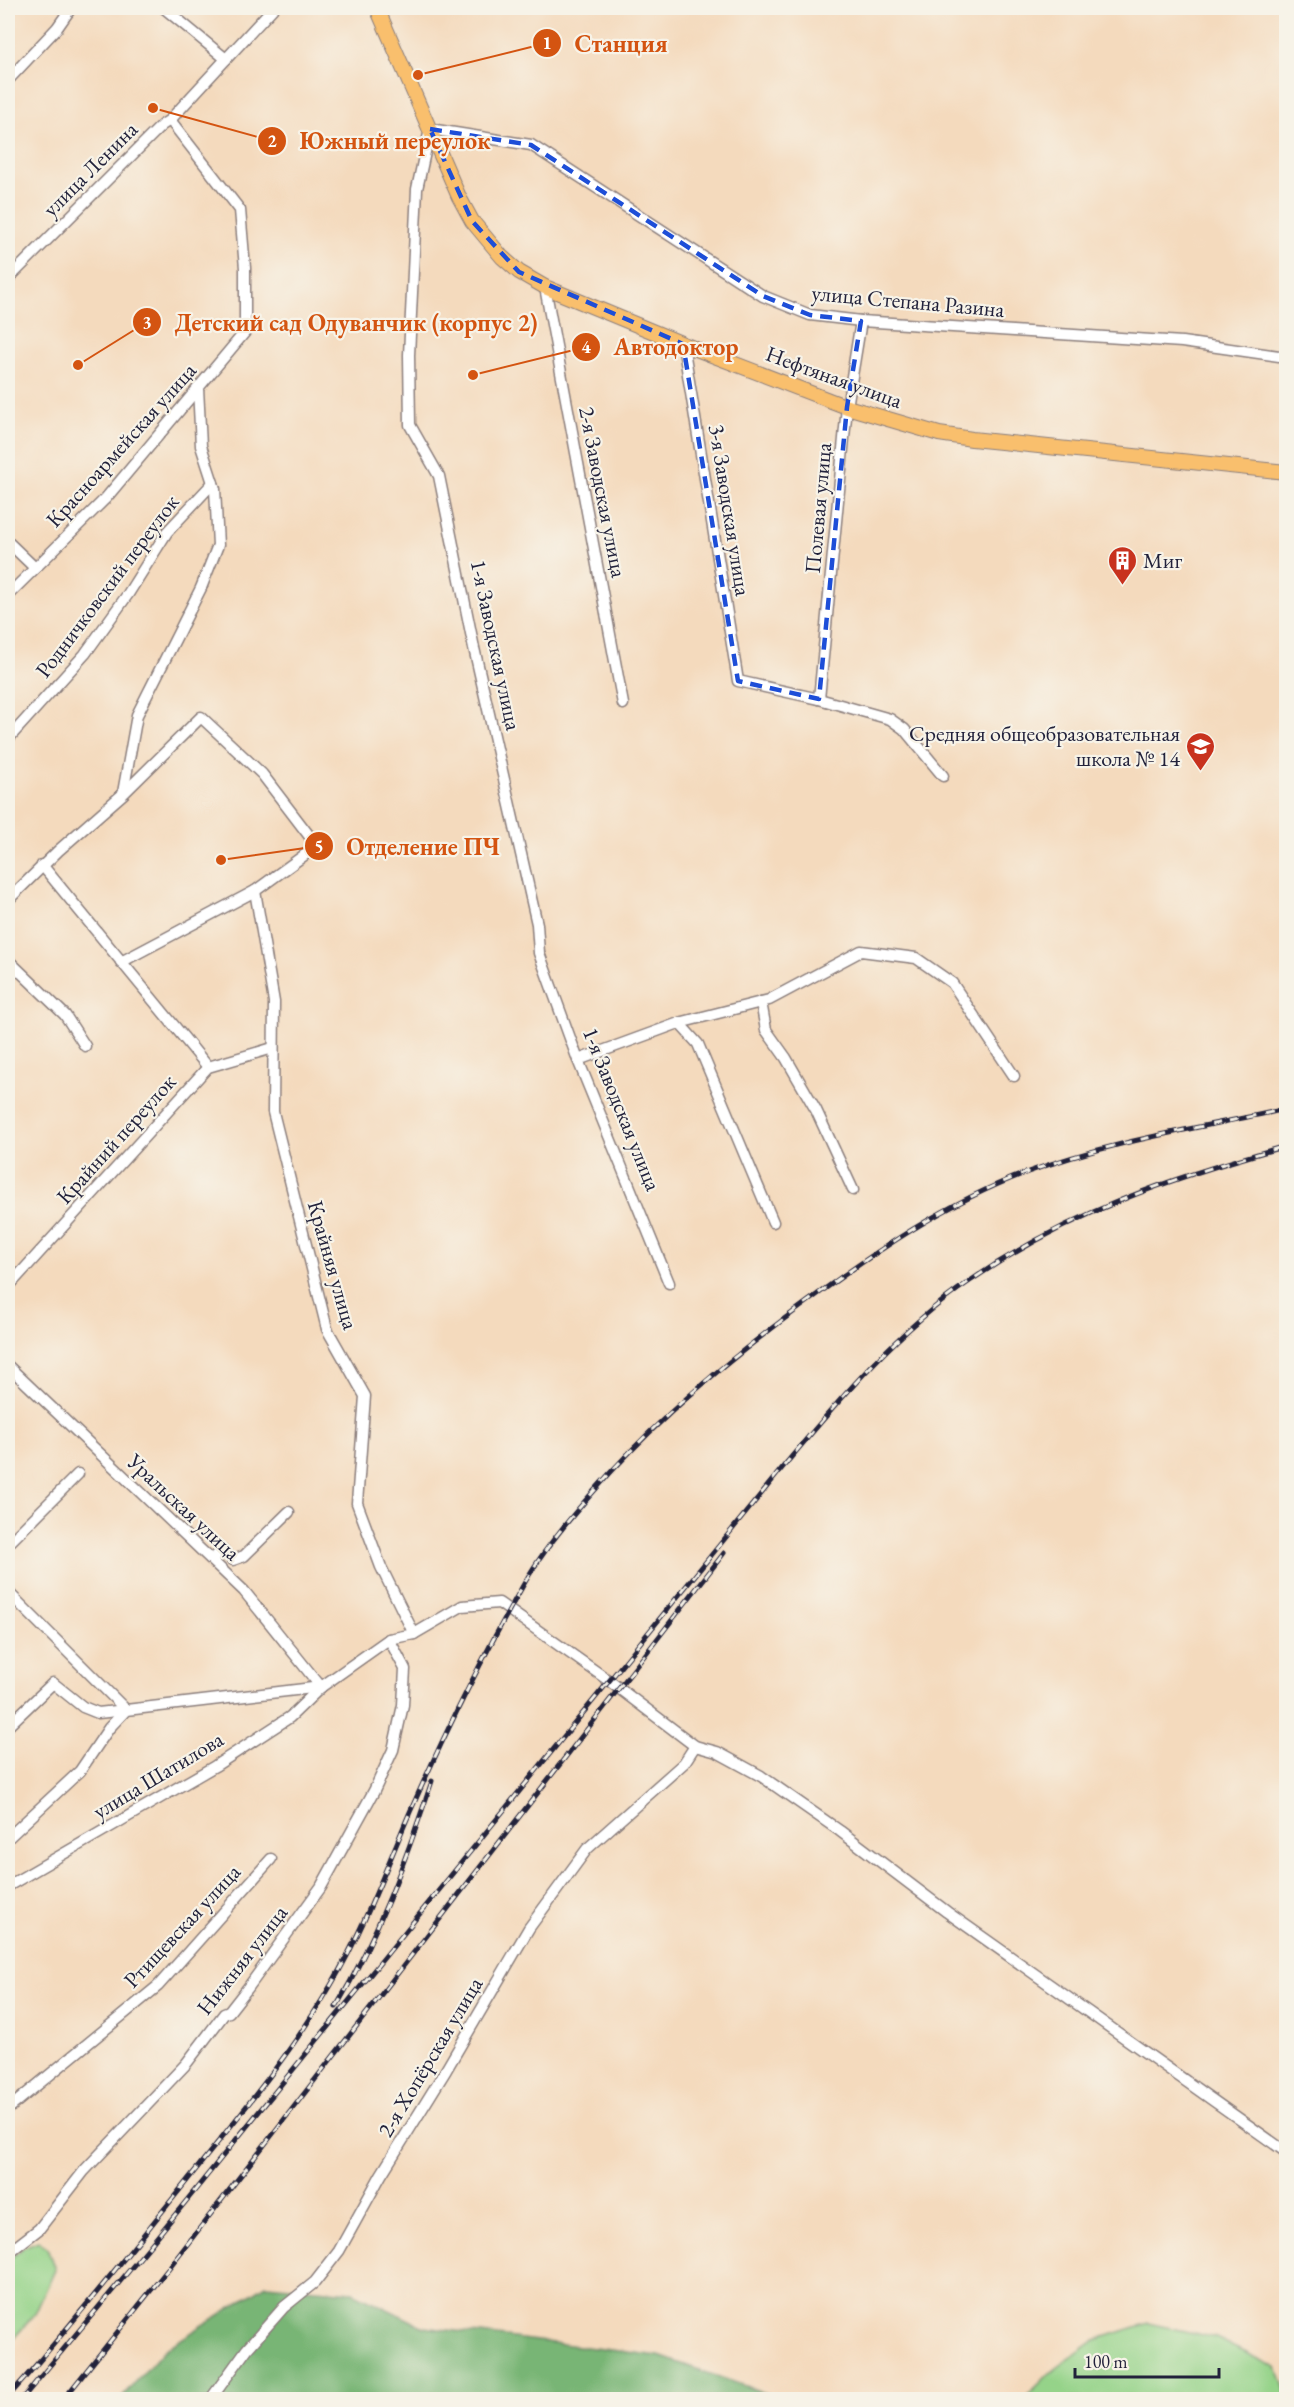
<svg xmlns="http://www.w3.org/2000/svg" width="1294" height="2407" font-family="'EB Garamond',serif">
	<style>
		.green { fill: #95d389; stroke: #5c7a62; stroke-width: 1.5 }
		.forest { fill: #78b575; stroke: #4d6c58; stroke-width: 1.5 }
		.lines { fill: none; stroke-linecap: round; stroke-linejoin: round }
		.minor-casing { stroke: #8b7e7c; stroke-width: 13 }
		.major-casing { stroke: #8b7e7c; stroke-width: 16 }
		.minor { stroke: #fff; stroke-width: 10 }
		.major { stroke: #f9bf6d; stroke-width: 14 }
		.rail-casing { stroke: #22223b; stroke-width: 5 }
		.rail { stroke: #f7f3e8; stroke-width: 3; stroke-dasharray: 9; stroke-linecap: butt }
		.marked { fill: none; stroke: #1d4ed8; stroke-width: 4.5; stroke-dasharray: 12 8; stroke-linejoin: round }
		.labels { text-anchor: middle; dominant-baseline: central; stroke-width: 4.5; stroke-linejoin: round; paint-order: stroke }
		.street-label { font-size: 22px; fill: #22223b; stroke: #f7f3e8 }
		.poi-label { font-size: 22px; fill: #22223b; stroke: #f7f3e8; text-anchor: start }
		.leader { fill: none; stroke: #d45411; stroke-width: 2 }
		.callout-dot { fill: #d45411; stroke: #f7f3e8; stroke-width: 2 }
		.mark-label { font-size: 18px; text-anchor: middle; font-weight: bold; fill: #fff }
		.callout-label { font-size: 24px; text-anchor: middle; font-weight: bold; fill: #d45411; stroke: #f7f3e8; stroke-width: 4.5; stroke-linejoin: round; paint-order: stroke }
	</style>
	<rect width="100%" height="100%" fill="#f7f3e8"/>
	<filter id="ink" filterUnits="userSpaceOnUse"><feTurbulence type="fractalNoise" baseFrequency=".0167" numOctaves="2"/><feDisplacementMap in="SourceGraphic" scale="12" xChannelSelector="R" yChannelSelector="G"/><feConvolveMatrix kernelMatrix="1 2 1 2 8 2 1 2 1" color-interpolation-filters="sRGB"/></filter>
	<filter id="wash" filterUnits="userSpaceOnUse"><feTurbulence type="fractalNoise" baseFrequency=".008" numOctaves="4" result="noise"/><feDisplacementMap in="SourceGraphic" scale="24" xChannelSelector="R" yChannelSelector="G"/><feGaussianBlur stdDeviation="1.35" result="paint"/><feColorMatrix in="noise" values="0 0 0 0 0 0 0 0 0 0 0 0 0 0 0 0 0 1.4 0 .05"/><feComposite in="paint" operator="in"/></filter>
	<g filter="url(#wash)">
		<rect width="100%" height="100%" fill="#f4dabd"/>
		<g class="green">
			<polygon points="38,2241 47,2247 55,2270 35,2314 8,2345 8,2261 24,2247"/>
			<polygon points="1148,2323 1216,2338 1277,2368 1286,2391 1286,2399 1024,2399 1050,2373 1095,2340"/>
		</g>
		<polygon class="forest" points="266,2285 353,2292 424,2327 659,2356 782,2399 120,2400 164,2350"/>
	</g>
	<g filter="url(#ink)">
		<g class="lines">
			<defs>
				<g id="minor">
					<polyline points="164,8 226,59"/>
					<polyline points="8,80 57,28 71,8"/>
					<polyline points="8,279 162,125 170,120 273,8"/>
					<polyline points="545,287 623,704"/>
					<polyline points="683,344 738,681 819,699 890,719 904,729 943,776"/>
					<polyline points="8,542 35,568"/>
					<polyline points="8,595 106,498 245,332 245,268 240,210 170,120"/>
					<polyline points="819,699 847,407 861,321"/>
					<polyline points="8,739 85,654 128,594 167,532 213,483"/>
					<polyline points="123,793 137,715 201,588 218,545 215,489 201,446 198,388"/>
					<polyline points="42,865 208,1067"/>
					<polyline points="255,891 274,1002 273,1112 327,1329 365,1396 357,1503 381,1567 414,1634"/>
					<polyline points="8,900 59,850 123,794 201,717 262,774 317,846 255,891 121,962"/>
					<polyline points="8,960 65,1015 85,1046"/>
					<polyline points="761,1002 766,1030 786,1058 816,1110 853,1190"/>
					<polyline points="679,1023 698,1044 773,1222"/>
					<polyline points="578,1060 679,1023 769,1000 861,951 916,958 952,983 1014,1076"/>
					<polyline points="669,1283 578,1060 539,953 537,924 474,648 439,476 410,425 409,355 417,189 430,129 531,145 763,296 810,315 861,321 1182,342 1286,357"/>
					<polyline points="8,1287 208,1067 273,1048"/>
					<polyline points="8,1366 244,1591 321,1687"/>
					<polyline points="8,1544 78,1474"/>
					<polyline points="212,1560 222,1550 233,1560 244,1556 289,1512"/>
					<polyline points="8,1592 126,1710"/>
					<polyline points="8,1726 53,1683 83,1707 98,1713 126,1710"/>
					<polyline points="8,1838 80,1771 109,1728 126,1710 321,1687"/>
					<polyline points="8,1886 215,1766 290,1717 321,1687 389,1639 414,1634 462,1606 499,1603 608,1680 695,1746 717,1752 761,1776 840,1831 947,1912 1286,2152"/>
					<polyline points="8,2109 158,1986 271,1859"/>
					<polyline points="8,2253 39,2229 84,2171 186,2064 224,2014 229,2012 247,1989 321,1887 374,1791 393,1750 403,1705 405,1669 389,1639"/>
					<polyline points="210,2400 247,2349 284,2307 315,2282 339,2251 381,2175 446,2070 529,1928 587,1849 684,1763 695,1746"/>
				</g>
				<polyline id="major" points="377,8 459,197 472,221 502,257 519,272 545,287 683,344 847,407 939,434 972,439 1286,472"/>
			</defs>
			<use href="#minor" class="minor-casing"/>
			<use href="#major" class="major-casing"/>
			<use href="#minor" class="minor"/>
			<use href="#major" class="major"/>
			<defs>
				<g id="rail">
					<path d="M336 2007C378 1936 406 1859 432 1781"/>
					<path d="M8 2397C67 2331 122 2261 178 2192 231 2125 288 2059 331 1985 363 1931 385 1870 410 1812 445 1733 482 1657 525 1582 544 1549 569 1519 594 1491 656 1419 730 1358 807 1302 876 1251 947 1202 1028 1172 1111 1141 1200 1128 1286 1109"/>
					<path d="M21 2400 148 2248 783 1467C839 1400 897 1330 970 1281 1071 1212 1170 1178 1286 1146"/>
					<polyline points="63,2400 168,2269 724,1553"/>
				</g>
			</defs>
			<use href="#rail" class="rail-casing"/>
			<use href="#rail" class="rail"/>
		</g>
	</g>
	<path class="marked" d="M430 129 531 145 763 296 810 315 861 321 847 407 819 699 738 681 683 344 519 272 472 221Z"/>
	<defs>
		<symbol id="building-pin" viewBox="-11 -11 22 30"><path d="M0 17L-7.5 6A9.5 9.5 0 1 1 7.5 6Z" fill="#c8321e" stroke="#f7f3e8"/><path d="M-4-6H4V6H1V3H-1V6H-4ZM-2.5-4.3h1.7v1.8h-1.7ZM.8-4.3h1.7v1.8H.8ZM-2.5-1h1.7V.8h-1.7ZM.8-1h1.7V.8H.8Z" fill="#fff"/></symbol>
		<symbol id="school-pin" viewBox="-11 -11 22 30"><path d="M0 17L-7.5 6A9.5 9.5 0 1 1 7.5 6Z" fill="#c8321e" stroke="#f7f3e8"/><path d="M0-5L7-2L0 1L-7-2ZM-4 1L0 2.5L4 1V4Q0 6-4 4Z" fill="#fff"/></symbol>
	</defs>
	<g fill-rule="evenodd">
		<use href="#building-pin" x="1106" y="544" width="33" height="45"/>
		<use href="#school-pin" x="1184" y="730" width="33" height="45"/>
	</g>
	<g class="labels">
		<g class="street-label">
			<text transform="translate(90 169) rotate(-45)">улица Ленина</text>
			<text transform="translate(908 301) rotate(5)">улица Степана Разина</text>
			<text transform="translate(834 377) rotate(20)">Нефтяная улица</text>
			<text transform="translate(121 445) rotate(-48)">Красноармейская улица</text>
			<text transform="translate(603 492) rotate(79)">2-я Заводская улица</text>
			<text transform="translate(818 508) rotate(-85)">Полевая улица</text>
			<text transform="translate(730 510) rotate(81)">3-я Заводская улица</text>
			<text transform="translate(107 586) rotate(-53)">Родничковский переулок</text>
			<text transform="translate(496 645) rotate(78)">1-я Заводская улица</text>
			<text transform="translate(622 1109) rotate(68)">1-я Заводская улица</text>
			<text transform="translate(116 1139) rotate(-48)">Крайний переулок</text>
			<text transform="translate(333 1265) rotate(74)">Крайняя улица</text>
			<text transform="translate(184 1507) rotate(43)">Уральская улица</text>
			<text transform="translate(158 1775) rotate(-31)">улица Шатилова</text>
			<text transform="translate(182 1926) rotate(-47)">Ртищевская улица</text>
			<text transform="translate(242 1960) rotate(-52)">Нижняя улица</text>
			<text transform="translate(430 2057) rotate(-59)">2-я Хопёрская улица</text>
		</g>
		<g class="poi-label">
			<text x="1143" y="560">Миг</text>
			<text x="1180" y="733" text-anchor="end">Средняя общеобразовательная<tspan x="1180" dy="25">школа № 14</tspan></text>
		</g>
	</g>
	<path class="leader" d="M418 75L547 43M153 108L272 141M78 365L147 322M473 375L586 347M221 860L319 846"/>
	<g class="callout-dot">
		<circle cx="418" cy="75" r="6"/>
		<circle cx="153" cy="108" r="6"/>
		<circle cx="78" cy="365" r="6"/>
		<circle cx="473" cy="375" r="6"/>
		<circle cx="221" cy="860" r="6"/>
		<circle cx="547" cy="43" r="15"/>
		<circle cx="272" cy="141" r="15"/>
		<circle cx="147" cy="322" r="15"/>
		<circle cx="586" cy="347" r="15"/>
		<circle cx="319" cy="846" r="15"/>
	</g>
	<g class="mark-label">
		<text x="547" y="49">1</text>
		<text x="272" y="147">2</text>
		<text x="147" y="329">3</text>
		<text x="586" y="353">4</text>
		<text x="319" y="853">5</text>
	</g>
	<g class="callout-label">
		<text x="621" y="52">Станция</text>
		<text x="395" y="149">Южный переулок</text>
		<text x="356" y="331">Детский сад Одуванчик (корпус 2)</text>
		<text x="676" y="355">Автодоктор</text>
		<text x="423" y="855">Отделение ПЧ</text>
	</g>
	<rect width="1294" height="2407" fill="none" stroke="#f7f3e8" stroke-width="30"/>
	<path d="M1075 2368v9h144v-9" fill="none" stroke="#22223b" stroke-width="3"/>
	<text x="1084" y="2368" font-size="18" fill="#22223b" stroke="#f7f3e8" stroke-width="4.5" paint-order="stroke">100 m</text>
</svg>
